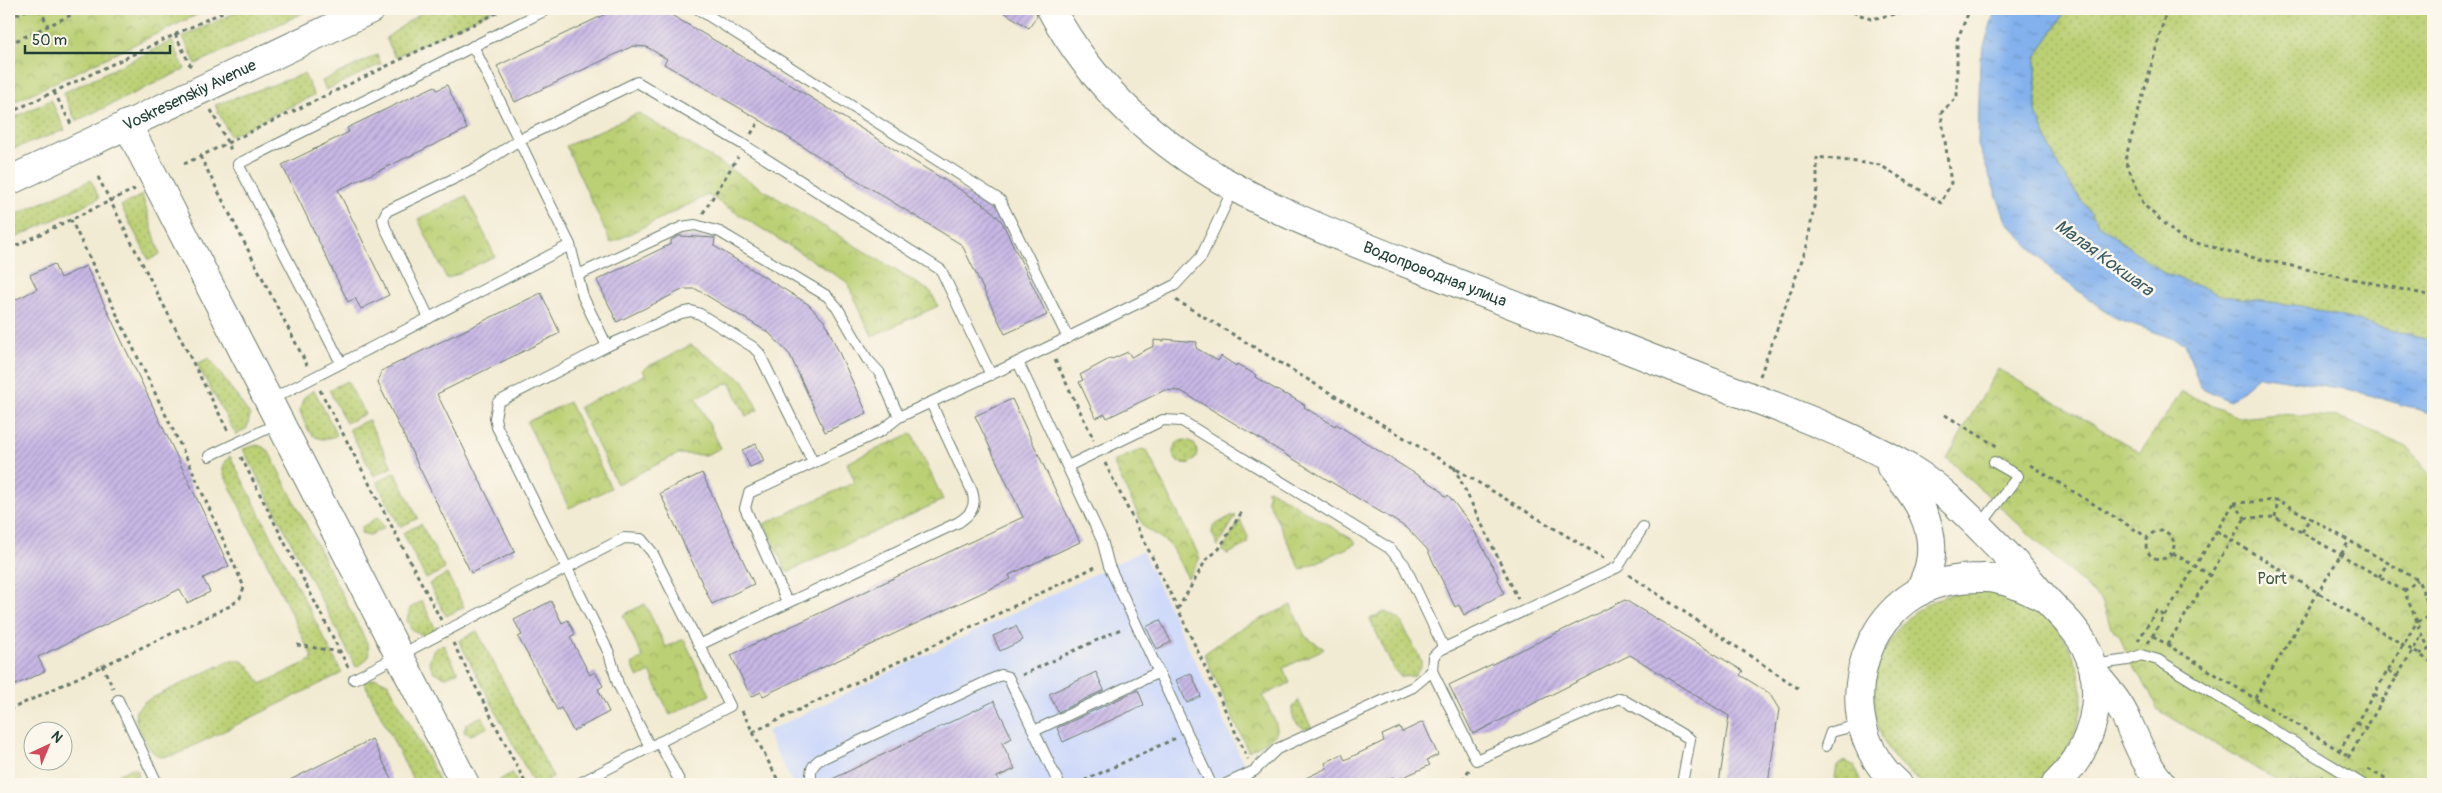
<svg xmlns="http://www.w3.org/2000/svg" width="2442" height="793" font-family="Pangolin,sans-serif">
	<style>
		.built { fill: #cfdafa }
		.grass { fill: url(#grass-dots); stroke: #6d8654 }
		.park { fill: url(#park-crowns); stroke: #6d8654 }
		.water { fill: url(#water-ripples); stroke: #507790 }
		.building { fill: url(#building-hatch) }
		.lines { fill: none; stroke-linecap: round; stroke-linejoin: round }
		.service-casing { stroke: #697a6c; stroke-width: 12 }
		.secondary-casing { stroke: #697a6c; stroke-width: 30 }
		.primary-casing { stroke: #697a6c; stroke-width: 30 }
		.path { stroke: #697a6c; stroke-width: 3; stroke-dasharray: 4 4; stroke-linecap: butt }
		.service { stroke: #fff; stroke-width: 10 }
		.secondary { stroke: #fff; stroke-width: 28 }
		.primary { stroke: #fff; stroke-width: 28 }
		.labels { text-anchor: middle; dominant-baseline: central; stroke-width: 5; stroke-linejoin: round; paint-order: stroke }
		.street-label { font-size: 16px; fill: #1f3d34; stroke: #fbf7ec }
		.park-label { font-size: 16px; fill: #3e5a41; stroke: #fbf7ec }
		.water-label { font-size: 18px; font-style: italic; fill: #385a62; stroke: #fbf7ec }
	</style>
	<defs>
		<pattern id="grass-dots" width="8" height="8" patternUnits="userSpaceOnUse" patternTransform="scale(1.25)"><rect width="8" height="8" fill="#bbd074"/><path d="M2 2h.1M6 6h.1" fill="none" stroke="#97aa60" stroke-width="1.8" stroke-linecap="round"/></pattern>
		<pattern id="park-crowns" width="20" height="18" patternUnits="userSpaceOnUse" patternTransform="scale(1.25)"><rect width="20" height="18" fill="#bbd074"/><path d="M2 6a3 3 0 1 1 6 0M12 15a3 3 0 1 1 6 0" fill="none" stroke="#97aa60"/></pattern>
		<pattern id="water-ripples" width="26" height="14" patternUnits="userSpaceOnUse" patternTransform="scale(1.25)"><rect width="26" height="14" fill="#82b1ed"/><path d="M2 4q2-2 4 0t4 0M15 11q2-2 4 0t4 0" fill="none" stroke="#6a91c1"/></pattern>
		<pattern id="building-hatch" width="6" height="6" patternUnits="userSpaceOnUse" patternTransform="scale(1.25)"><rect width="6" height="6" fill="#c8b8e6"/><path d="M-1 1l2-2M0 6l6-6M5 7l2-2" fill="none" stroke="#a297bb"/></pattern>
	</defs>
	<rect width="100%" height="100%" fill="#fbf7ec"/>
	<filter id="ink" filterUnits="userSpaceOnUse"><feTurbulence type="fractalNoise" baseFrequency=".02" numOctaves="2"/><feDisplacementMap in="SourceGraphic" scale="10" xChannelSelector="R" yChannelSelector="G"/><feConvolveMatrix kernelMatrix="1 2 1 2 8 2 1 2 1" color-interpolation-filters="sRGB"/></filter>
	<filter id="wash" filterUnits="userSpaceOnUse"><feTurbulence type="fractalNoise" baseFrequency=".0096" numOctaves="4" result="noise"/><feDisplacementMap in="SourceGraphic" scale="20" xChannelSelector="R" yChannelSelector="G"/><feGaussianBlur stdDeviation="1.12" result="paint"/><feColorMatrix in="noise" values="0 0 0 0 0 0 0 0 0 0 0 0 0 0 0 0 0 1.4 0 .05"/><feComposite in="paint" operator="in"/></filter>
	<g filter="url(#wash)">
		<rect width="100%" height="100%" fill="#f2ebd3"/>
		<polygon class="built" points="1142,551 1245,766 1207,784 793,784 766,732"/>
		<g class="grass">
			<polygon points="243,9 311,9 196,64 183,37"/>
			<polygon points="426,9 495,9 395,57 386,38"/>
			<polygon points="2067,9 2433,9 2433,341 2301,306 2223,296 2162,272 2099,225 2060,170 2036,112 2036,57"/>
			<polygon points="172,41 185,69 76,121 63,93"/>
			<polygon points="377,55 381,64 326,90 322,81"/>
			<polygon points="304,74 314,95 230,136 215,105"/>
			<polygon points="51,100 65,130 9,150 9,120"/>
			<polygon points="91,180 99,198 9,241 9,218"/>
			<polygon points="142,195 160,254 149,260 121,206"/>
			<polygon points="209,358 250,415 247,428 236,435 197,364"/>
			<polygon points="347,381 365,414 346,423 329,390"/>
			<path d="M314 390 337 435C314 447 306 430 300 410L304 397Z"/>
			<polygon points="368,420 392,467 374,476 349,429"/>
			<circle cx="1185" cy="452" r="12"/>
			<polygon points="257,445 263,447 269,452 368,645 369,656 363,663 356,667 243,449"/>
			<path d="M230 456 342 673 175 755 160 757C148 752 133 724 136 711L144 702 231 660C248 658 253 672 261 684L313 659 223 472V465Z"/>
			<polygon points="395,472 418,518 400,527 377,482"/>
			<polygon points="1231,516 1236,516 1218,546 1212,533 1213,526"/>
			<polygon points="378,517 384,528 370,535 361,533 362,527"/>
			<polygon points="1240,520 1248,537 1247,544 1228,554 1222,551"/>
			<polygon points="421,524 445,569 426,579 403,533"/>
			<polygon points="447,574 464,607 446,616 429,584"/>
			<path d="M1986 591C2006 595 2026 600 2042 613 2084 649 2096 711 2062 756 2055 766 2044 781 2031 784 2024 786 2013 784 2005 784 1978 784 1951 784 1925 784 1853 744 1860 645 1927 604 1945 593 1966 592 1986 591Z"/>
			<polygon points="422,601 436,630 425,636 412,630 407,620 410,608"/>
			<polygon points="1385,612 1400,620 1421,660 1421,667 1414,676 1402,677 1394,670 1370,619"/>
			<polygon points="477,631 553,777 540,784 534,784 459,641"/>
			<polygon points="443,644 458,672 446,677 434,672 429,662 433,651"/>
			<polygon points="376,678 389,684 441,784 415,784 364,682"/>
			<path d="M1298 700 1312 729C1300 730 1292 722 1292 709Z"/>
			<polygon points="482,716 488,727 471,735 464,732 466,724"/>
			<polygon points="1845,761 1854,766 1862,784 1834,784 1837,765"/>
			<polygon points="132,768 138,771 137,776 121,784 98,784"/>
			<polygon points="512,773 518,784 496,784 501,779"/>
		</g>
		<g class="park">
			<polygon points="9,9 209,9 9,104"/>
			<polygon points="638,113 931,292 938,306 872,336 847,282 708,195 611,243 566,146"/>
			<polygon points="466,196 495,256 447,279 418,219"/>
			<polygon points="691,345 744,381 758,410 746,416 730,382 696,398 721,448 706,455 678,454 617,484 579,407 645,375 643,369"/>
			<polygon points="1998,369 2140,452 2182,392 2240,418 2278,414 2339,417 2409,448 2433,479 2433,784 2282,784 2157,709 2149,690 2128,660 2120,636 2111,628 2102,601 1947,458"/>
			<polygon points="569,402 611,488 569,508 527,422"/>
			<polygon points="912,433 943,500 787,572 764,524 855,482 847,463"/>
			<polygon points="1142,449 1147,451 1200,558 1188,578 1170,545 1161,538 1144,527 1113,462"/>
			<polygon points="1269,489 1355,541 1355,544 1301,570 1267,499 1269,493 1266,491"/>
			<polygon points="645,604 666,647 684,639 710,695 670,715 650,672 638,678 632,664 643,658 623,615"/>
			<path d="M1291 605 1305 636 1324 649 1283 668 1290 683 1263 696C1279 734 1289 731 1248 751L1204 654 1236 631Z"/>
		</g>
		<polygon class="water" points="1998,9 2067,9 2036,57 2036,112 2060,170 2099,225 2162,272 2223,296 2301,306 2433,341 2433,414 2352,390 2259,376 2230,401 2200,387 2185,343 2113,317 2053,272 2006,221 1978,145 1980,59 1994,14"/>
		<g id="blocks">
			<g class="building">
				<polygon points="616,9 661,9 784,81 988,207 1002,222 1047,315 1005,334 962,245 760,120 664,64 667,59 647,47 633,46 515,102 497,66"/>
				<polygon points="999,9 1035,9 1037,16 1029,28"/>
				<polygon points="447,85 467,129 338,190 389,295 361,309 355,298 348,302 282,165 349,132 347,128 401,102 435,86 437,90"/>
				<polygon points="679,236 715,238 714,246 808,304 825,322 867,413 825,432 790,355 769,333 696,289 684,289 617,322 597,280 671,244 671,240"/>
				<polygon points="54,264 60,278 86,266 229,566 203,578 210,592 187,603 180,589 38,657 45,671 9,688 9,303 37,289 30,275"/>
				<polygon points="541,293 560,333 437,394 515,552 471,573 378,383 381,371"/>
				<polygon points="1164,339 1197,342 1196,348 1218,361 1221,356 1236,366 1237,364 1256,375 1255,377 1285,395 1286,394 1305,405 1304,407 1335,426 1336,424 1438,488 1446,497 1448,495 1470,523 1498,576 1497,577 1504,593 1464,615 1459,605 1455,607 1427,549 1407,528 1181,391 1165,390 1107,418 1105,414 1096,418 1079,382 1083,380 1080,375 1111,358 1112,359 1128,352 1131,357 1154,346 1154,340 1164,341"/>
				<polygon points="1012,399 1080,542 1009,575 1011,579 798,679 763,696 761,692 751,697 731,655 1023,517 975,416"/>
				<polygon points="756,444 764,461 750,467 742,450"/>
				<polygon points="702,473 754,584 712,604 660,493"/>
				<polygon points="1625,600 1743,671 1740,675 1769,693 1779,709 1768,784 1719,784 1729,716 1630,655 1473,734 1449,685"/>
				<polygon points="551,601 562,623 568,620 575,634 570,637 590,675 595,672 603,686 598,689 609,712 573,731 561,708 557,710 543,683 518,637 522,635 514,620"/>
				<polygon points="1160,620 1171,642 1157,649 1146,627"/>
				<polygon points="1016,626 1023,640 1000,651 993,636"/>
				<polygon points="1096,672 1104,690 1058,712 1049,694"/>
				<polygon points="1191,673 1201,696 1187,703 1176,680"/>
				<polygon points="1138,690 1144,705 1063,742 1057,728"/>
				<polygon points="994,701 1012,738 1002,743 1015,769 997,777 1001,784 822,784"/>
				<polygon points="1423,722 1438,755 1427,760 1430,765 1395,781 1393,777 1377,784 1293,784 1327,768 1325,763 1342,754 1345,760 1384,741 1382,735 1400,727 1402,732"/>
				<polygon points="372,739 394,784 282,784"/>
			</g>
		</g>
	</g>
	<g filter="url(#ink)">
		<use href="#blocks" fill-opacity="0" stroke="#697a6c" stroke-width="1"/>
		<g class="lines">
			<defs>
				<g id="service">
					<polyline points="698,9 1000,200 1068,338"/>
					<polyline points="473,46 570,245 583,297 607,346"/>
					<polyline points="578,275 682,227 695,225 720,232 827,296 837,307 867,359 879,372 899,417"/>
					<polyline points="429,318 385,227 383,219 387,211 478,167 519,140 637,82 744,145 941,270 991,375"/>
					<polyline points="1018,362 1102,540 1109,566 1211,784"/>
					<polyline points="341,363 238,164 548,9"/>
					<polyline points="270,400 570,245"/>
					<polyline points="209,456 279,423"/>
					<polyline points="1068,466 1163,420 1182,421 1389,548 1404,564 1444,648"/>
					<polyline points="1980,526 2018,476 1994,462"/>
					<polyline points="787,602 745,508 749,493 881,431 899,417 1018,362 1175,285 1201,257 1234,187"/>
					<path d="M699 645 959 522C971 514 977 506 972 491L931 403"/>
					<polyline points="2092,665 2128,660 2141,655 2158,660 2362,784"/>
					<polyline points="1432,671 1476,760 1620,698 1690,739 1682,784"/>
					<polyline points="354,679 624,538 641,539 652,552 730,706 578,784"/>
					<polyline points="118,700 156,781 150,784"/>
					<polyline points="1034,731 1159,672"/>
					<polyline points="659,742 681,784"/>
					<polyline points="1826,746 1831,732 1862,724"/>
					<polyline points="650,747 618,684 609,653 497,427 495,418 498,402 607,346 681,313 691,311 700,314 753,347 759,353 813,462"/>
					<path d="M813 784C809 774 810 767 819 760L1001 675 1008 677 1010 681 1059 784"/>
					<polyline points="1226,784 1254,771 1277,749 1413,687 1432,671 1433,657 1440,650 1618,567 1643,527"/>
				</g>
				<polyline id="secondary" points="127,124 465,784"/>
				<g id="primary">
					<path id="s1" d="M1051 9C1092 86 1158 145 1234 187 1304 225 1379 252 1452 281 1540 315 1627 349 1714 383 1777 407 1855 435 1912 470 1945 490 1974 522 2001 549 2017 564 2029 580 2043 596 2057 612 2073 624 2084 644 2109 691 2093 749 2056 784"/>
					<path id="s2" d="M9 181 371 9"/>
					<path d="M1891 467C1915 495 1939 527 1929 567 1927 575 1922 584 1919 592"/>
					<path d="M2094 673C2106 688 2119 702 2127 720 2138 744 2145 764 2162 784"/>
					<path d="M1898 784C1838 734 1850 630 1918 592 1936 582 1960 578 1981 578 2003 577 2023 588 2042 597"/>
				</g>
			</defs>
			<use href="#service" class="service-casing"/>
			<use href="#secondary" class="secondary-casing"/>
			<use href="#primary" class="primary-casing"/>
			<g class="path">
				<polyline points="40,9 48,26"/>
				<polyline points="1845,9 1871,19 1920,9"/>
				<polyline points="2167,9 2125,160 2144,205 2181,239 2259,259 2433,296"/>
				<polyline points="9,18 29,9"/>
				<polyline points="175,34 192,69"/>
				<polyline points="9,35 12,43"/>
				<polyline points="9,44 84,9"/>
				<polyline points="54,92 72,126"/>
				<polyline points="211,110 232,152"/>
				<polyline points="9,113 229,9"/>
				<polyline points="751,134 760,120"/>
				<polyline points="200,156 307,365"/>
				<polyline points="184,164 505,9"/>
				<polyline points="98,177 228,431"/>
				<polyline points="703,213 738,157"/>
				<polyline points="9,249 135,189"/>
				<polyline points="1176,300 1605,559"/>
				<polyline points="1055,360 1094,440"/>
				<polyline points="1760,376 1807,246 1817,189 1817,157 1880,165 1941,203 1951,183 1941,113 1957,97 1957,40 1970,9"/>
				<polyline points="320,390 441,620"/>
				<polyline points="1945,415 2000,448"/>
				<polyline points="241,457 348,667"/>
				<polyline points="1105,463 1178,609 1248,759"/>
				<polyline points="2030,465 2147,537"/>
				<polyline points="1454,467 1518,599"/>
				<polyline points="2234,503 2278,500 2418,580 2433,615"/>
				<polyline points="2234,503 2245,518"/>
				<polyline points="2275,517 2278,500"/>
				<polyline points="2245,518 2275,517 2404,591 2433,659"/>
				<circle cx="2160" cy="545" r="14"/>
				<polyline points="2217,531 2433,663"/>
				<polyline points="2302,532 2310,518"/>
				<polyline points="2173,553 2210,575"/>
				<polyline points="1629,575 1801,690"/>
				<polyline points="2379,577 2388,562"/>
				<polyline points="2404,591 2418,580"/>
				<polyline points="1178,609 1206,560 1219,549 1243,510"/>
				<polyline points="2153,636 2350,757"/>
				<polyline points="2138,641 2156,611 2165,616"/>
				<polyline points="453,643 526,784"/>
				<polyline points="2148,643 2234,503"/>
				<polyline points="297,645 340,652"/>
				<polyline points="2167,645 2245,518"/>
				<polyline points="2419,654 2433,648"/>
				<polyline points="102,665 113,688"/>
				<polyline points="2388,671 2398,677"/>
				<polyline points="1022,675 1123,628"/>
				<polyline points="2374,694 2383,700"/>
				<polyline points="2255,698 2349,541"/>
				<polyline points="9,710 232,605 240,598 244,587 190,465 71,220"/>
				<polyline points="742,711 780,784"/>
				<polyline points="2356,723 2366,728"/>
				<polyline points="753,732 1095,567"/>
				<polyline points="2339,752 2417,622 2433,615"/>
				<polyline points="2348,758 2422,635"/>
				<polyline points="2368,769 2394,784"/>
				<polyline points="786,784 796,779"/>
				<polyline points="1077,784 1176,738"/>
				<polyline points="1456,784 1461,782 1469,770"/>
				<polyline points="2318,784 2323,776"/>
			</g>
			<use href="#service" class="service"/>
			<use href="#secondary" class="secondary"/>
			<use href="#primary" class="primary"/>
		</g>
	</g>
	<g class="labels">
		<g class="street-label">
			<text stroke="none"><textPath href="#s2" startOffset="200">Voskresenskiy Avenue</textPath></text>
			<text stroke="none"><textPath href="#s1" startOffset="478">Водопроводная улица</textPath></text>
		</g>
		<g class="park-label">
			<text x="2272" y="579">Port</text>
		</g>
		<g class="water-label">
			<text transform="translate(2104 258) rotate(36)">Малая Кокшага</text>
		</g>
	</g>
	<rect width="2442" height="793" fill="none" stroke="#fbf7ec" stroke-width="30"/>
	<g transform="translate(48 746) rotate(44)"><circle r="24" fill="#fbf7ec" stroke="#a3ada2"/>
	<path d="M0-4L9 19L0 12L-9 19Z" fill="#d1495b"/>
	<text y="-8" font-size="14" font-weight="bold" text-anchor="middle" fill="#1f3d34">N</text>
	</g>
	<path d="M25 45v8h145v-8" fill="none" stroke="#1f3d34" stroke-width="2.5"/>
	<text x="32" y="45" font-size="15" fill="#1f3d34" stroke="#fbf7ec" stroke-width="4" paint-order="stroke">50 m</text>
</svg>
